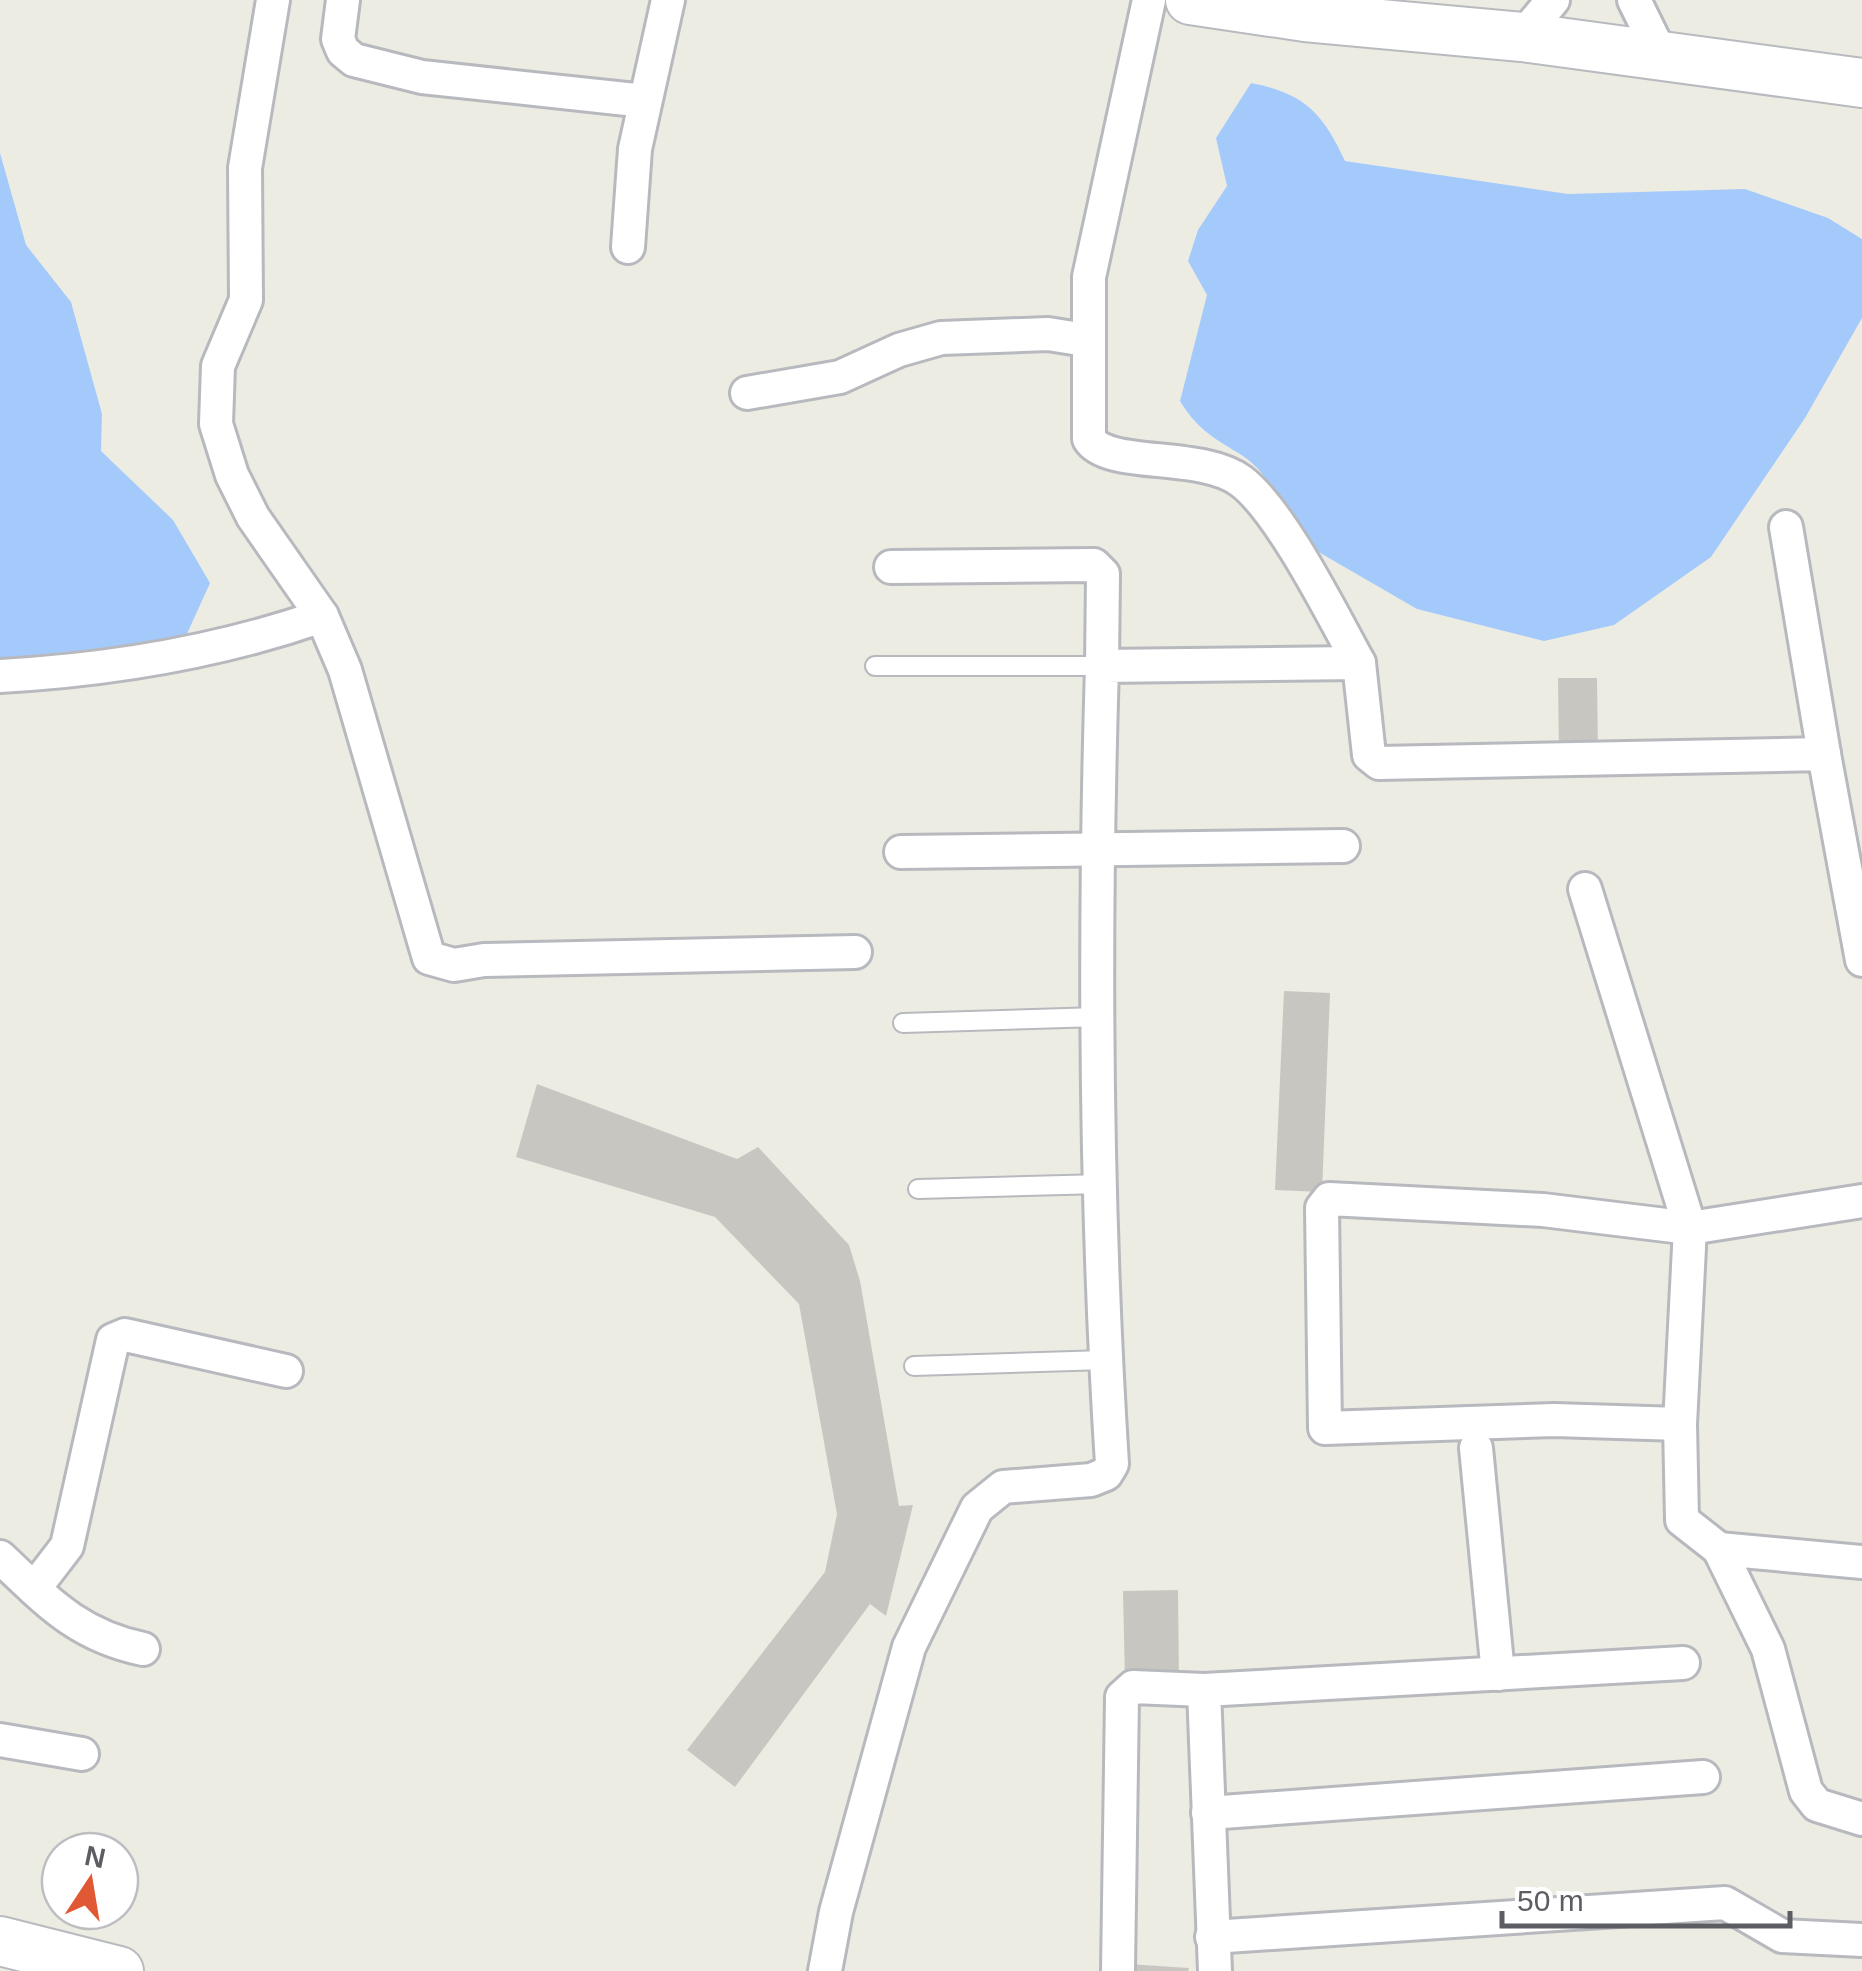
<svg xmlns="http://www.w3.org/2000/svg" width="1862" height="1971" font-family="Arial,sans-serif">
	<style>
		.water { fill: #a4cafb }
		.building { fill: #c8c6c0 }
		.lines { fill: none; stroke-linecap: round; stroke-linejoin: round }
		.lane-casing { stroke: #b8b9be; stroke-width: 22 }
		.street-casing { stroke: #b8b9be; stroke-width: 38 }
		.secondary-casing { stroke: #b8bac0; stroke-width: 52 }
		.lane { stroke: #fff; stroke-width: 18 }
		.street { stroke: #fff; stroke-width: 32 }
		.secondary { stroke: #fff; stroke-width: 48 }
	</style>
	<rect width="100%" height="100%" fill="#edece3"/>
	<g class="water">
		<path d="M1251 83C1304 93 1323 113 1345 161L1568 194 1745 189 1828 218 1862 239V318L1805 418 1711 557 1614 625 1544 641 1417 609 1284 532C1269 436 1218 465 1180 401L1207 295 1188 261 1198 230 1227 186 1216 138Z"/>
		<polygon points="0,153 26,245 71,302 102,414 101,451 173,520 210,583 186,636 89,657 0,659"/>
	</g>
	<g class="building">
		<polygon points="1558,678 1597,678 1598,756 1559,757"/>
		<polygon points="1284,991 1330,993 1322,1192 1275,1190"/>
		<polygon points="537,1084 737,1159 758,1147 849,1245 860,1281 899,1506 913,1505 886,1616 870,1604 735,1787 687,1750 825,1572 837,1514 799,1304 715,1217 516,1157"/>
		<polygon points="1178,1590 1179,1681 1125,1682 1123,1591"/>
		<polygon points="1128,1964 1189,1968 1188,1971 1128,1971"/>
	</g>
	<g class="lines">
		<defs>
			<g id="lane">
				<polyline points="875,666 1102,666"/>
				<polyline points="903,1023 1099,1017"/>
				<polyline points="918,1189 1103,1184"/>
				<polyline points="914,1366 1105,1360"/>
			</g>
			<g id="street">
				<polyline points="273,0 245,168 246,300 218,366 216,424 232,475 253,517 322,616 345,670 429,958 454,965 484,960 855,952"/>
				<polyline points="343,0 338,39 343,51 354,60 422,77 645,101"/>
				<path d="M1149 0 1089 277V439C1108 469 1200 451 1241 481 1281 511 1333 616 1359 663"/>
				<polyline points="1634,0 1662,57"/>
				<polyline points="1522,37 1553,0"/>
				<polyline points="628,247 635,149 668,0"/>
				<polyline points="747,393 840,377 899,350 941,338 1048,334 1086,340"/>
				<polyline points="1786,527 1824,754"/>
				<polyline points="891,567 1094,565 1103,574 1102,666"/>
				<path d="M0 676C109 670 219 652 322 616"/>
				<polyline points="901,852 1343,846"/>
				<polyline points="1585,889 1690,1228 1680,1424 1554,1420 1325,1428 1322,1208 1329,1199 1543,1210 1690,1228 1862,1201"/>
				<polyline points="1680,1424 1682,1520 1719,1549"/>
				<polyline points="1476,1448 1498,1674"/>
				<path d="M0 1557C48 1602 77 1635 143 1649"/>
				<polyline points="1862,1562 1719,1549 1768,1649 1806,1791 1817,1805 1862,1819"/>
				<polyline points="34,1589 67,1546 113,1340 125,1335 286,1371"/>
				<polyline points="0,1740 82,1754"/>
				<polyline points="1208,1813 1703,1777"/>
				<polyline points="1212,1937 1725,1903 1782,1936 1862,1940"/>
				<path d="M825 1971 836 1912 909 1647 977 1508 1003 1487 1091 1480 1106 1474 1112 1464C1095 1200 1094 932 1102 666L1359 663 1369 755 1379 763 1824 754 1862 960"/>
				<polyline points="1118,1971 1122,1697 1133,1687 1204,1690"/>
				<polyline points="1215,1971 1204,1690 1683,1663"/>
			</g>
			<g id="secondary">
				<polyline points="1190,0 1305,17 1522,37 1862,83"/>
				<polyline points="0,1941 119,1971"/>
			</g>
		</defs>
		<use href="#lane" class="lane-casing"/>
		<use href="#street" class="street-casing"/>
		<use href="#secondary" class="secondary-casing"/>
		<use href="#lane" class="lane"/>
		<use href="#street" class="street"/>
		<use href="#secondary" class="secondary"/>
	</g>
	<g transform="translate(90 1881) rotate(12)"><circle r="48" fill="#ffffff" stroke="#bdbec1" stroke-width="2.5"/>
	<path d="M0-8L18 38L0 25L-18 38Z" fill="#e15834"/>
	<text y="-15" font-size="28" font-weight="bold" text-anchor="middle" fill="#5b5d63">N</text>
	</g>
	<path d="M1502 1911v15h288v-15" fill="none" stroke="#5b5d63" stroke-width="5"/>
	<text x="1517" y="1911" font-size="30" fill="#5b5d63" stroke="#ffffff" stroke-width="8" paint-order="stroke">50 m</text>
</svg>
